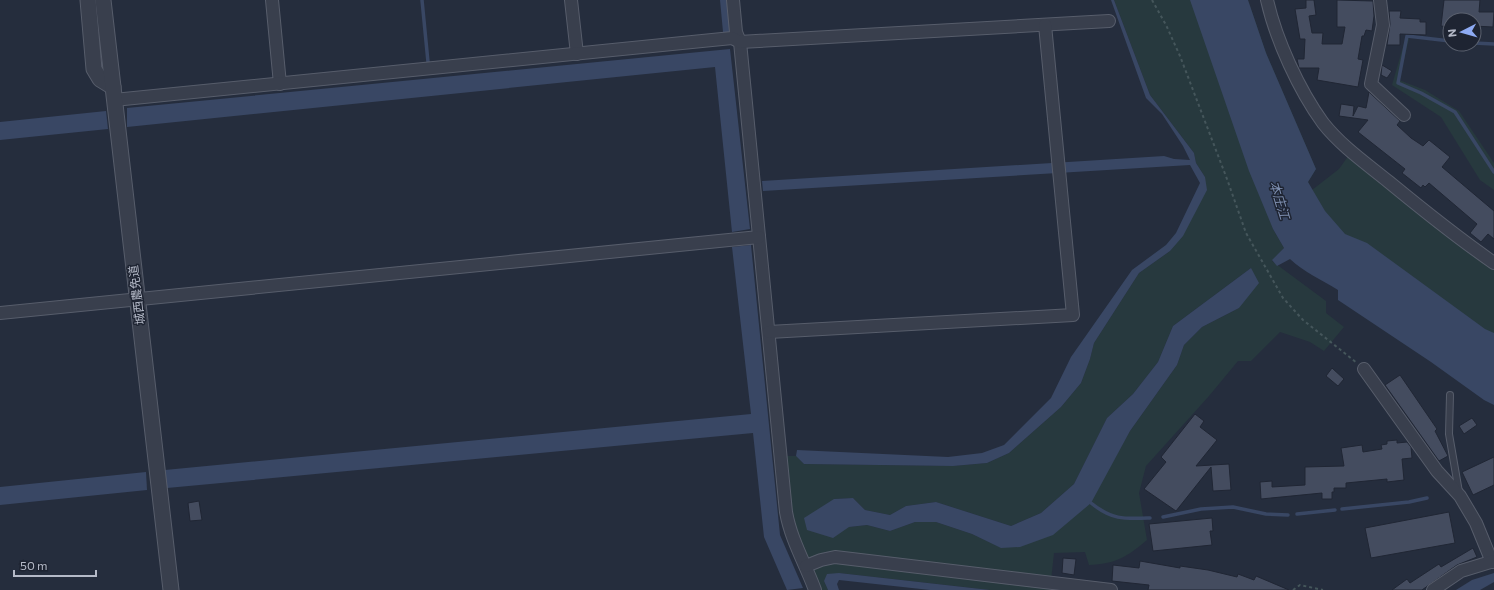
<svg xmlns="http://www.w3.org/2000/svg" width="1494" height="590" font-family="Commissioner,'Noto Sans JP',sans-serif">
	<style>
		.green { fill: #27393e; fill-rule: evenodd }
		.water { fill: #394764 }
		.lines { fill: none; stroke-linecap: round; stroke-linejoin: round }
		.stream { stroke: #394764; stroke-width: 3.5 }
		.building { fill: #444c5f; stroke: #202634 }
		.service-casing { stroke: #575d6b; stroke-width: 8 }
		.minor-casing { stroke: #575d6b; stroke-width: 14 }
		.tertiary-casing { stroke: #575d6b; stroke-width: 17 }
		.path { stroke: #45565b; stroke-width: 2; stroke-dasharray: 3 3; stroke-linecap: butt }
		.service { stroke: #393f4d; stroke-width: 6 }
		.minor { stroke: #393f4d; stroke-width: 12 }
		.tertiary { stroke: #393f4d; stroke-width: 15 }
		.labels { text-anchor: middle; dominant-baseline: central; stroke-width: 3; stroke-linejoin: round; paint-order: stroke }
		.street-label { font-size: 12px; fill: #b5bac8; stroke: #1e2432 }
		.water-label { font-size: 13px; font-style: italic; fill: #7d8eaf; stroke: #1e2432 }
	</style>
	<rect width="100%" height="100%" fill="#252d3d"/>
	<g class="green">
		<path d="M1114 0H1201L1273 229 1284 248 1272 261 1326 301V313L1344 327 1324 351 1310 342 1280 332 1251 361H1238L1209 396 1146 466 1139 493 1147 540C1127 557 1115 564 1089 565L1085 552 1054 553 1050 590H990L839 573 824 581 828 590H820L793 526 786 456H796L804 464 953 466 987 463 1009 453 1061 407 1081 383 1090 359 1094 343 1139 273 1170 251 1205 177 1196 163 1194 153 1150 95ZM1251 268 1239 308 1202 327 1184 345 1177 365 1130 431 1114 459 1002 548 972 534 936 522H915L890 531 867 525 849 527 834 499 853 498 865 510 890 515 906 506 936 502 1011 526 1041 513 1074 484 1107 418 1133 394 1158 362 1173 326Z"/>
		<polygon points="1248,0 1266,53 1316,169 1308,182 1312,190 1339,169 1349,155 1494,269 1494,346 1302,214"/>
		<polygon points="1406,36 1409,39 1399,80 1425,90 1459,111 1494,163 1494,190 1480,180 1441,117 1392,85"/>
	</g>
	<g class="water">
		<polygon points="720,0 727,0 731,33 723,32"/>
		<polygon points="1111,0 1114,0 1150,95 1194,153 1196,163 1205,177 1207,190 1183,236 1170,251 1139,273 1094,343 1090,359 1081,383 1061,407 1009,453 987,463 953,466 804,464 796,456 797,450 948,457 982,453 1004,445 1051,398 1071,357 1132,270 1166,245 1176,233 1200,183 1190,165 763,191 762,181 1164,156 1174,159 1190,160 1183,146 1162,114 1146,98"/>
		<path d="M1190 0H1248L1266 53 1316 169 1308 182 1325 211 1345 234 1367 243 1485 329 1494 333V405L1484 400 1431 362 1338 300V290C1322 280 1304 272 1290 259L1277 266 1272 260 1284 248 1273 229 1249 171Z"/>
		<polygon points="730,49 750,229 732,232 715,67 127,127 127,108"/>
		<polygon points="106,111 108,129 0,140 0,122"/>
		<polygon points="751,245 780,535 803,588 787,590 764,537 753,433 167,488 165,470 751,414 732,247"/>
		<polygon points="1251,268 1259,283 1239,308 1202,327 1184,345 1177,365 1130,431 1091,503 1053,535 1020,547 1001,548 972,534 936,522 915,522 890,531 867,525 849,527 833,538 807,530 804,518 834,499 853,498 865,510 890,515 906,506 936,502 1011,526 1041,513 1074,484 1107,418 1133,394 1158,362 1173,326"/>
		<polygon points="146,472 147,490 0,505 0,487"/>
		<polygon points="839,573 990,590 930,590 839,580 837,584 839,590 828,590 824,581 827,574"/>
		<polygon points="1494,573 1494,582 1480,590 1456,590 1472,580"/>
	</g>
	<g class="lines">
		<g class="stream">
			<polyline points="422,0 428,62"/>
			<polyline points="1450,41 1407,36 1398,83 1421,93 1455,112 1494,172"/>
			<polyline points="1474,43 1494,44"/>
			<path d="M1091 503C1112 520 1124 519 1150 518"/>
			<polyline points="1342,509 1409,502 1427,498"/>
			<polyline points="1297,514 1335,510"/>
			<polyline points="1163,517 1201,509 1233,507 1266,514 1288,515"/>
		</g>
	</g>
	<g class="building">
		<polygon points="1306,0 1314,0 1316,15 1309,16 1312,33 1323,33 1322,44 1342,44 1345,27 1337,27 1337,0 1373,1 1374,16 1372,31 1366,30 1364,36 1362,36 1358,59 1363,60 1358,87 1317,80 1319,68 1299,68 1297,59 1304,59 1305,39 1300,39 1295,9 1306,8"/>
		<polygon points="1444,0 1480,0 1479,12 1494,12 1493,27 1474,26 1474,20 1450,20 1450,27 1441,26"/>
		<polygon points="1389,11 1401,11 1400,18 1420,19 1420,22 1426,22 1426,35 1400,34 1400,45 1387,45 1390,24"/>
		<polygon points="1382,65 1392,71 1387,78 1381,75"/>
		<polygon points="1369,92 1400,121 1397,125 1411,138 1423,146 1429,140 1450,157 1442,167 1494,211 1494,239 1488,234 1481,242 1470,233 1477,224 1429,183 1425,187 1423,185 1421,188 1402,173 1405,169 1358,132 1368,120 1339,116 1341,104 1354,106 1353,116 1358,106 1366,108"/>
		<polygon points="1332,368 1344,379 1338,386 1326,376"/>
		<polygon points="1400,375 1437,429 1435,431 1448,456 1439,461 1385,385"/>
		<polygon points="1195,414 1204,421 1200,427 1217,440 1196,466 1229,464 1231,490 1213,491 1211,467 1176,511 1144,489 1166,462 1161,457"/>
		<polygon points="1472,418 1477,425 1464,434 1459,426"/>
		<polygon points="1397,440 1397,443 1407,442 1411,447 1412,458 1402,459 1404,480 1387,482 1387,479 1346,483 1346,488 1334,488 1334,492 1332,492 1332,499 1322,499 1322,493 1261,499 1260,482 1272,481 1272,487 1305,485 1305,467 1344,466 1341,448 1362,445 1363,452 1382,449 1381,445 1387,444 1387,441"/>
		<polygon points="1494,457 1494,485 1473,495 1462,472"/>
		<polygon points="199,501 202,520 190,521 188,503"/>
		<polygon points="1449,512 1455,543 1371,558 1365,528"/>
		<polygon points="1212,518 1213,531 1210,531 1212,545 1153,551 1149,524"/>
		<polygon points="1473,548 1477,557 1457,565 1422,590 1392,590 1407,579 1410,583 1439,564 1441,567"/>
		<polygon points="1063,558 1076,559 1074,575 1062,573"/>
		<polygon points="1140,561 1180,568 1180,566 1208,570 1237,577 1238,574 1254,580 1256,576 1289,590 1148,590 1149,585 1112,581 1113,565 1139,568"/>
	</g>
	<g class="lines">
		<defs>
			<polyline id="service" points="1450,395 1449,434 1459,492"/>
			<g id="minor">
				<polyline points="272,0 280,84"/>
				<polyline points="571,0 577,54"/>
				<path d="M733 0 736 32 740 42 786 512C791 540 805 563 815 590"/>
				<path d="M1267 0C1276 40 1299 90 1323 123 1341 146 1367 164 1389 182 1423 210 1458 238 1494 263"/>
				<polyline points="1380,0 1383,25 1371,84 1404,115"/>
				<polyline points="114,100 732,38 740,42 1109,21"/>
				<polyline points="0,313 759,237"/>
				<polyline points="769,332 1073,315 1045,25"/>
				<polyline points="1364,369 1437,471 1460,496 1476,523 1492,562"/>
				<polyline points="806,566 821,560 835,557 1111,590"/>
				<polyline points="1433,590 1461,571 1494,561"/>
			</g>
			<g id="tertiary">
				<polyline points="88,0 94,69 100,79 113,87"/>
				<polyline points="103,0 171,590"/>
			</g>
		</defs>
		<use href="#service" class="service-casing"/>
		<use href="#minor" class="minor-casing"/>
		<use href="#tertiary" class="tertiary-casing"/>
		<g class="path">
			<polyline points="1152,0 1166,25 1180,56 1227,179 1246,233 1283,298 1303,320 1357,363"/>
			<polyline points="1293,590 1300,585 1323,590"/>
		</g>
		<use href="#service" class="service"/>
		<use href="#minor" class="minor"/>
		<use href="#tertiary" class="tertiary"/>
	</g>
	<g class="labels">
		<g class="street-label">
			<text transform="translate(136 295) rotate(-97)">城西農免道</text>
		</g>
		<g class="water-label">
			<text transform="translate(1280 200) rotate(73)">本庄江</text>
		</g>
	</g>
	<g transform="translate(1462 32) rotate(264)"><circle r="19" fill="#1e2432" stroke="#5a606e"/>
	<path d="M0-3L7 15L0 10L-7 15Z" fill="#8eabf4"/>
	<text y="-6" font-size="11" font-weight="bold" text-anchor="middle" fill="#b5bac8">N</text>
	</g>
	<path d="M14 570v6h82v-6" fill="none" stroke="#b5bac8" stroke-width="2"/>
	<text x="20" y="570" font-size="12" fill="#b5bac8" stroke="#1e2432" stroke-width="3" paint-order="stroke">50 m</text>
</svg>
